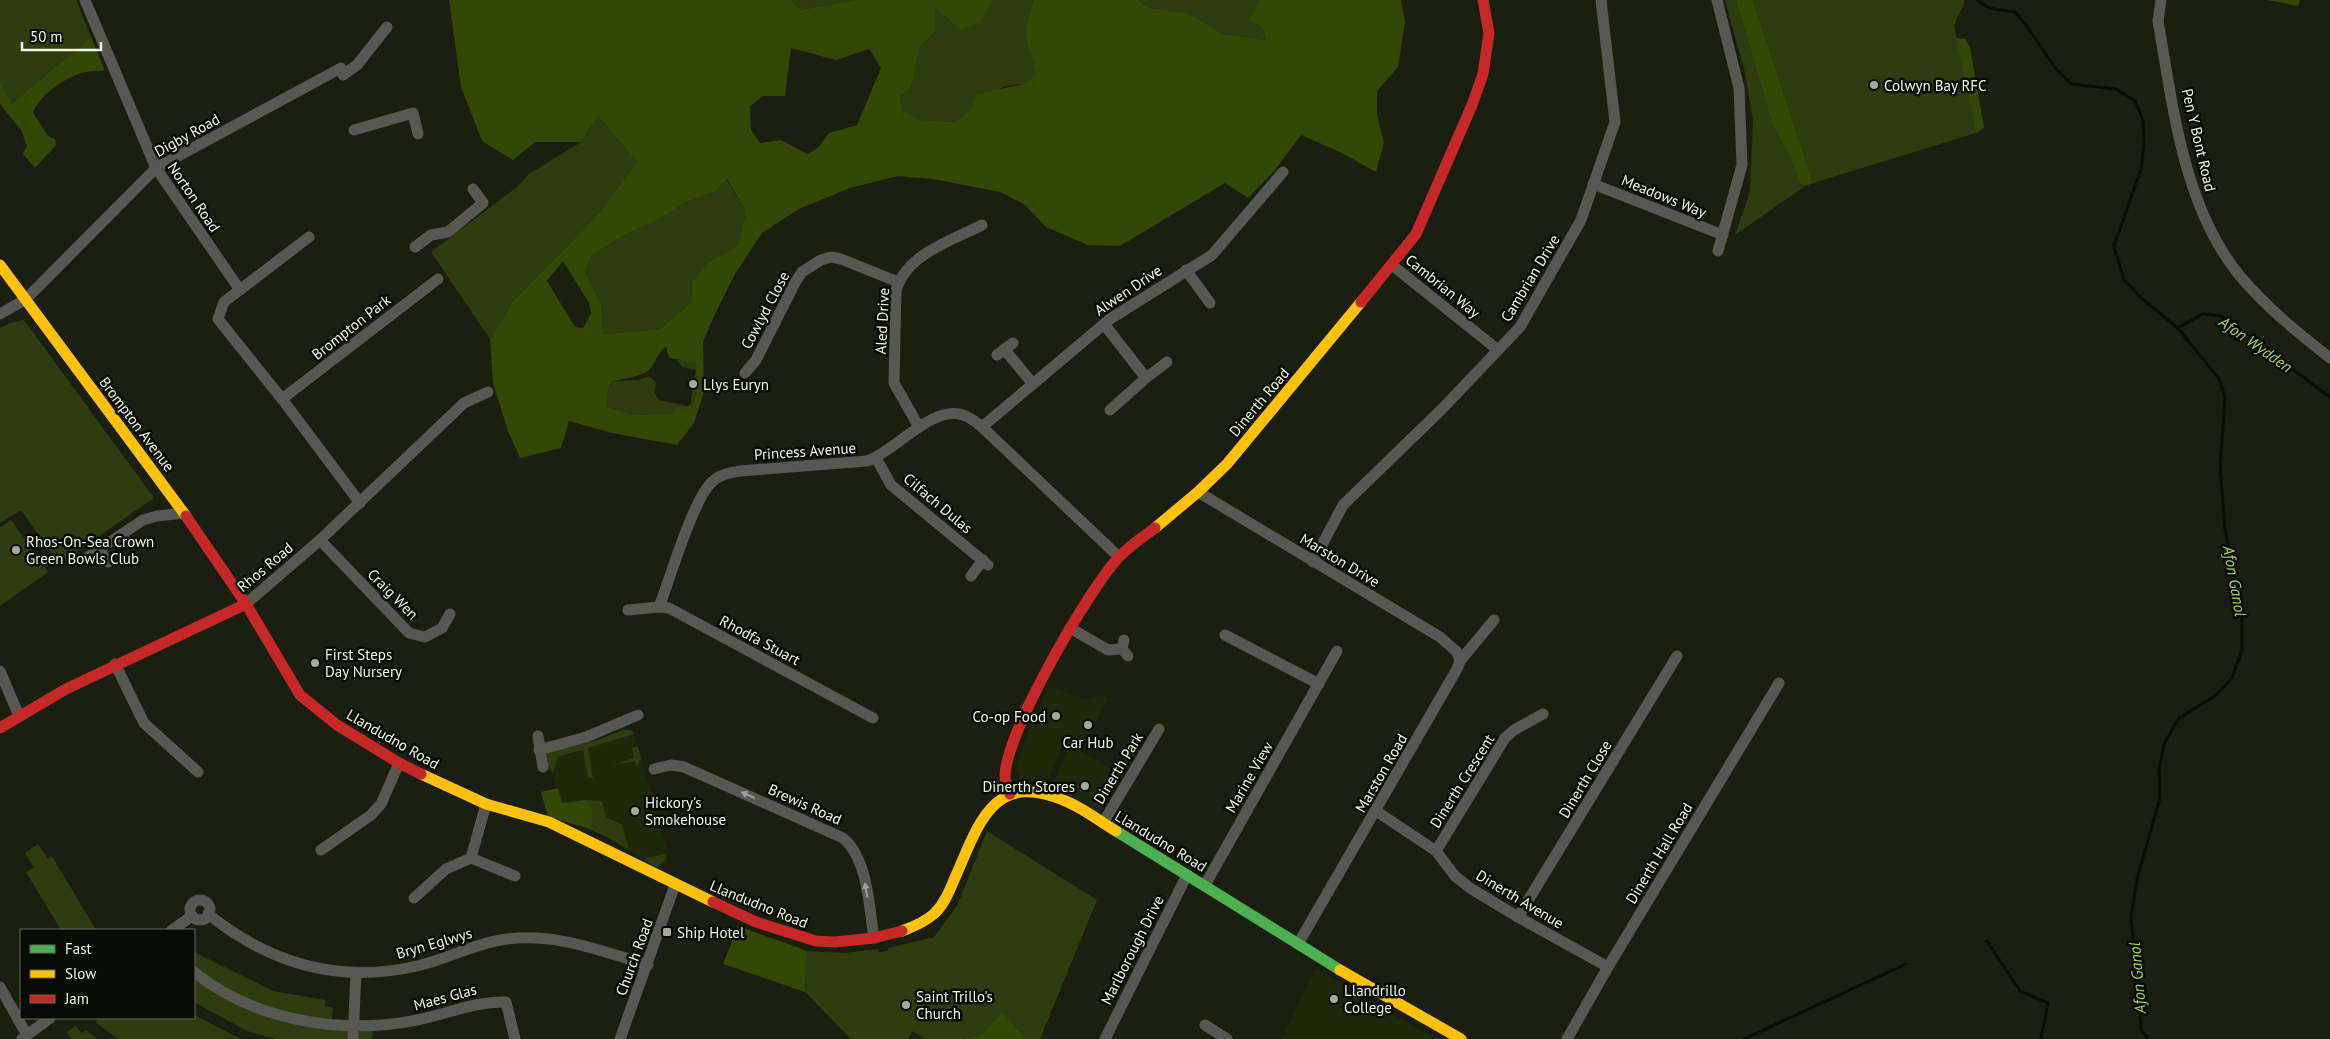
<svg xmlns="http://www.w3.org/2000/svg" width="2330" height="1039" font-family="'PT Sans',sans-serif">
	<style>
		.built { fill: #1e290a }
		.green { fill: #2e3d10 }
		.forest { fill: #334805; fill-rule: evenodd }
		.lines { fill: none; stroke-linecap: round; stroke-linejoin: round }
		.stream { stroke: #091001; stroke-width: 3 }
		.street { stroke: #565851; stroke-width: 11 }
		.fast { stroke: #4caf50; stroke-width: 11 }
		.slow { stroke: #ffc107; stroke-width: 11 }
		.jam { stroke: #c62828; stroke-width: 11 }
		.oneway { fill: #9ba094 }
		.poi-dot { fill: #a5ab9b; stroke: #080c03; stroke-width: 2 }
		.labels { text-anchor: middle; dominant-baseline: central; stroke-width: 5; stroke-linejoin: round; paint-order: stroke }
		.poi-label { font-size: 15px; fill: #f0f7e6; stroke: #080c03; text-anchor: start }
		.street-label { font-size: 15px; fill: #f0f7e6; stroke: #080c03 }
		.water-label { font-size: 16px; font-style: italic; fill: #a6d15d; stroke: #080c03 }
	</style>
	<rect width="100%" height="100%" fill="#1a1f10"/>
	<g class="built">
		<polygon points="1048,687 1087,699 1101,695 1109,699 1079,750 1123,776 1099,812 1052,787 1070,745 1064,741 1046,785 1020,778 1016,771 1022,748"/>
		<polygon points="633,731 668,852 667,862 659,867 655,867 607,837 584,827 548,817 562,803 553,774 559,752"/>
		<polygon points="1315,968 1418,1029 1437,1039 1282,1039"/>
	</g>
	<g class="green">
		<polygon points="0,0 76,0 91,37 12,103 0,83"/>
		<polygon points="791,0 855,0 799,10"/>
		<path d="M993 0H1034C1029 15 1022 32 1028 48 1031 58 1035 64 1038 75L1024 84 1005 86 972 108 955 122 921 120 901 111 900 96 911 88 920 47 935 32V6L947 16 981 22Z"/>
		<polygon points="1138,0 1260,0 1250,19 1263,29 1266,40 1224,34 1188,13 1149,8"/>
		<polygon points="1725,0 1736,0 1773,127 1790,157 1800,183 1805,186 1735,235 1750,192 1753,121 1745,73"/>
		<polygon points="1753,0 1965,0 1954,26 1976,133 1813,183"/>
		<polygon points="598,116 637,162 600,212 513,301 490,339 431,252 517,187 529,174 581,142"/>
		<polygon points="726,179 746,212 738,245 709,262 692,281 691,302 660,329 603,334 601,304 585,271 592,255 625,235 660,219 685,203 714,192"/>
		<polygon points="24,320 154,498 59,564 21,510 0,523 0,328 10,323"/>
		<path d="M677 360H689L696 363C701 376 696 394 692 407H677L672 413 637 415 606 407 608 389 614 381 639 380 649 376 656 382 654 393 659 400 688 406 691 404C692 391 693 383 696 370L682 367Z"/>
		<polygon points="11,520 48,572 0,606 0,528"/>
		<polygon points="623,730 631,730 634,734 588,748 593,778 588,778 583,750 558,756 553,774 548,765 547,753 597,740"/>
		<polygon points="638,747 641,758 636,767 635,761 610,766 634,758 632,748"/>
		<polygon points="586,800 602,801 606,817 622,825 629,850 607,837 584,827 590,827 590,804"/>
		<polygon points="987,831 1097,900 1040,1039 1026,1039 1002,1011 983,1034 962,1039 925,1039 912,1031 908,1039 851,1039 805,992 807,951 844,953 878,949 879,952 888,951 888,948 934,937 957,906"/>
		<polygon points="38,844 48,859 52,856 96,930 61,930 26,872 34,868 25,853"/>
		<polygon points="663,854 666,854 666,858 658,867 645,861 647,858"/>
		<polygon points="194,949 196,953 273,991 325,1000 325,1006 333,1008 331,1024 373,1027 372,1039 276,1039 247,1031 194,1002"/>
		<polygon points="194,1015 241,1039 118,1039 95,1022 100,1018 194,1018"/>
		<polygon points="75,1026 82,1033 86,1030 97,1039 72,1039 67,1032"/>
	</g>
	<g class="forest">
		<path d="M449 0H791L800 10 855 0H993L981 22 960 29 935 7V32L920 47 911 88 900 96 902 111 921 120 955 122 972 108 976 94 1024 84 1037 75C1035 65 1031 58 1028 48 1022 33 1029 15 1034 0H1138L1149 8 1188 13 1224 34 1266 40 1263 29 1249 19 1260 0H1401L1405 22 1398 67 1377 91V115L1384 143 1376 172 1340 152 1301 135 1275 170 1248 198 1225 183 1120 246 1088 245 1046 227 1025 205 1000 192 933 179 898 176 850 188 799 209 762 233 735 274 716 312 703 342 704 392 694 423 677 445 612 433 569 421 561 448 520 458 508 431 493 383 490 339 513 301 600 212 637 162 598 116 581 142H535L513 160 482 141 461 87ZM791 48 836 60 869 49 881 68 857 125 829 133 818 148 807 154 781 140 760 143 751 130 750 106 763 96H785ZM727 179 746 212 738 245 709 262 692 281 691 302 660 329 603 334 601 304 585 271 592 255 625 235 660 219 685 203 714 192ZM563 261 589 303 591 313 583 328 575 327 547 281ZM667 346V353L670 358 696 363 697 367 696 393 692 407H677L672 413 637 415 606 407 608 389 613 381C625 378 643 377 651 368 657 360 658 352 667 346Z"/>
		<polygon points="1736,0 1753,0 1813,183 1805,186 1800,183 1790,157 1773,127"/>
		<polygon points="2267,0 2300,0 2298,6"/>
		<path d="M91 37 105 71C98 71 89 71 81 73 64 79 39 95 33 113L48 136 55 139 56 145 35 168 23 154 27 146 21 130 0 104V83L12 103Z"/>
		<polygon points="1956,38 1965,39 1970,47 1984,128 1976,133"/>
		<path d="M558 788 562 803 586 800C593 806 594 819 590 827H584L548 817 541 792Z"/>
		<polygon points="738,926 807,951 805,992 723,964"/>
		<polygon points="1002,1011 1026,1039 962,1039 983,1034"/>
	</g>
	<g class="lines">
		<g class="stream">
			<path d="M1978 0C1986 10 2002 10 2015 12L2026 25 2056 69 2071 84 2116 89 2135 101 2143 120 2144 144 2141 169 2114 246 2124 280 2141 298 2178 328 2219 379 2225 397 2220 467 2225 529 2242 611V650L2232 678 2215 696 2179 718 2164 744 2159 770 2160 798 2137 879 2131 916 2141 1029 2148 1039"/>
			<polyline points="2178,328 2202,314 2221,316 2330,397"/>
			<polyline points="1987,941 2020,991 2048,1003 2041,1038 2043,1039"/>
			<polyline points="1744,1039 1906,964"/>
		</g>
		<g class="street">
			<polyline points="85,0 156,168 240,290"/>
			<polyline points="1717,0 1739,88 1742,165 1718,251"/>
			<path d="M2161 0 2158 21C2173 106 2183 207 2240 276 2266 307 2298 333 2330 358"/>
			<polyline points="343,75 357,65 387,27"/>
			<polyline points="354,130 413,113 418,134"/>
			<polyline points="1593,184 1723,235"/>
			<polyline points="309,237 224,302 218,319 282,399 360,503"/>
			<polyline points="415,247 431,235 448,232 483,203 473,189"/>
			<polyline points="1392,265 1498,350"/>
			<polyline points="1186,270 1210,303"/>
			<polyline points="0,314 26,299 156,168 341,68"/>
			<polyline points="1104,324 1146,378 1110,410"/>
			<polyline points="1004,349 1033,384"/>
			<polyline points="997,355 1013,343"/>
			<polyline points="745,373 756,360 796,281 802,272 821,260 831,257 841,259 898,282"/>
			<polyline points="1146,378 1167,362"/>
			<polyline points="282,399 438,279"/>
			<path d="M919 427 894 383 896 291C906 254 951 241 982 225"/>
			<polyline points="982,427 1110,319 1212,255 1283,172"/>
			<polyline points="876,458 891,485 988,565"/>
			<polyline points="1198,492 1440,637 1457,652 1460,661"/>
			<polyline points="320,540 409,633 425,637 442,628 450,614"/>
			<polyline points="99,550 108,562"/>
			<polyline points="86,558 143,520 157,516 184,513"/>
			<polyline points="1313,562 1343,505 1442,409 1520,327 1581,220 1615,122 1601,0"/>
			<polyline points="971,576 983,560"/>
			<polyline points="246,604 320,540 464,403 488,392"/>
			<path d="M659 607C670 579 693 499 712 482 720 474 730 473 740 471L867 461C896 451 931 405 963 415 970 417 976 422 982 427L1119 557"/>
			<polyline points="628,610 659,607 669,608 873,718"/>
			<polyline points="1070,628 1108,650 1122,649"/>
			<polyline points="1225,635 1319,684"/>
			<polyline points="1124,640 1122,649 1128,656"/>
			<polyline points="115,664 144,723 198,772"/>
			<polyline points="0,671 19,716"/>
			<polyline points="538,736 543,767"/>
			<polyline points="539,750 586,737 638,715"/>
			<path d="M654 769 671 765 684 767 843 838C868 859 869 907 874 938"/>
			<polyline points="1376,811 1436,851 1455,876 1470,888 1518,917 1608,967"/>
			<polyline points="1103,823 1159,729"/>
			<polyline points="321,850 371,815 381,804 399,763"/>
			<polyline points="1436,851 1505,738 1514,730 1543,714"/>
			<polyline points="471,858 515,876"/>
			<polyline points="1205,885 1337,651"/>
			<polyline points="414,898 446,869 471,858 486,804"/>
			<circle cx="200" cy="910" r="10"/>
			<path d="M208 914C269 963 339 984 417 966 448 959 475 943 507 939 557 933 601 951 648 965"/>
			<polyline points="1518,917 1677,656"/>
			<polyline points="172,930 192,916"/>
			<polyline points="1298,944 1457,669 1460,661 1494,620"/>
			<path d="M194 972C255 1021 342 1035 417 1020 448 1014 475 1001 506 1002L515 1039"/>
			<polyline points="0,987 27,1035"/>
			<polyline points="1205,1025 1227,1039"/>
			<polyline points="22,1039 50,1018"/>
			<polyline points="353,1039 356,973"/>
			<polyline points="620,1039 675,885"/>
			<polyline points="1105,1039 1187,875"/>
			<polyline points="1567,1039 1608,967 1779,683"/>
		</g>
		<polyline class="fast" points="1116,831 1340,970"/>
		<g class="slow">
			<polyline points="0,265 186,516"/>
			<polyline points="1155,528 1198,492 1227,464 1361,302"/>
			<polyline points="421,774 486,804 549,822 713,902"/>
			<path d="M902 931C913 927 926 921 935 913 944 904 949 892 954 880 978 827 991 770 1063 800 1082 807 1099 821 1116 831"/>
			<polyline points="1340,970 1461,1039"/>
		</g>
		<g class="jam">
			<polyline points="1361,302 1416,234 1472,105 1483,74 1489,33 1483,0"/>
			<polyline points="186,516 246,604 300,695 337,725 399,763 421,774"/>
			<polyline points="0,728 66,689 246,604"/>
			<path d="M1010 794C1008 788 1005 781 1005 776 1006 732 1088 590 1119 557 1129 546 1143 537 1155 528"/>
			<polyline points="713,902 756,922 816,941 835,942 874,938 902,931"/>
		</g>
	</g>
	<defs><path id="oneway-solid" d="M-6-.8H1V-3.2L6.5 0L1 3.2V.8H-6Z" transform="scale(1.25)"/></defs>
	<g class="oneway">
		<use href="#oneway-solid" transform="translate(748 795) rotate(-156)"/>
		<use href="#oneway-solid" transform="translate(866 890) rotate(-100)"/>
	</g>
	<g class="poi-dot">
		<circle cx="1874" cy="85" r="5"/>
		<circle cx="693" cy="384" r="5"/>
		<circle cx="16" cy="550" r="5"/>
		<circle cx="315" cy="663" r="5"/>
		<circle cx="1056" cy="716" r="5"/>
		<circle cx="1088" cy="725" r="5"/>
		<circle cx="1085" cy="786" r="5"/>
		<circle cx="635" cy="811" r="5"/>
		<rect x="662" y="927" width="10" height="10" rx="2.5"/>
		<circle cx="1334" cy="999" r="5"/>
		<circle cx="906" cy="1005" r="5"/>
	</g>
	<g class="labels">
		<g class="poi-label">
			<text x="1884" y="85">Colwyn Bay RFC</text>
			<text x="703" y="384">Llys Euryn</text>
			<text x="26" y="541">Rhos-On-Sea Crown<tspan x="26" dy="17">Green Bowls Club</tspan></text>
			<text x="325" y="654">First Steps<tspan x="325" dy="17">Day Nursery</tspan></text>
			<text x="1046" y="716" text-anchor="end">Co-op Food</text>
			<text x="1088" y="742" text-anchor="middle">Car Hub</text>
			<text x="1075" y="786" text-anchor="end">Dinerth Stores</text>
			<text x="645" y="802">Hickory's<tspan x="645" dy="17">Smokehouse</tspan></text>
			<text x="677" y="932">Ship Hotel</text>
			<text x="1344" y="990">Llandrillo<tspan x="1344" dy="17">College</tspan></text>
			<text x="916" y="996">Saint Trillo's<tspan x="916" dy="17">Church</tspan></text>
		</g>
		<g class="street-label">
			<text transform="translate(187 135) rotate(-29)">Digby Road</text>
			<text transform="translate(2199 140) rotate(77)">Pen Y Bont Road</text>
			<text transform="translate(1664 196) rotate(22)">Meadows Way</text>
			<text transform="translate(194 197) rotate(56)">Norton Road</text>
			<text transform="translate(1530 278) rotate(-59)">Cambrian Drive</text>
			<text transform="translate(1443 286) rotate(39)">Cambrian Way</text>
			<text transform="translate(1128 290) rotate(-34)">Alwen Drive</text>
			<text transform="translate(765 310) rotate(-62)">Cowlyd Close</text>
			<text transform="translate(882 321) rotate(-87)">Aled Drive</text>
			<text transform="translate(351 327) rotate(-38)">Brompton Park</text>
			<text transform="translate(1259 402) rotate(-50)">Dinerth Road</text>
			<text transform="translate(137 424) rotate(53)">Brompton Avenue</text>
			<text transform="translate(805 451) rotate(-4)">Princess Avenue</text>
			<text transform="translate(938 503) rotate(40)">Cilfach Dulas</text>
			<text transform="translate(1340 560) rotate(31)">Marston Drive</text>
			<text transform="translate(265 567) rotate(-40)">Rhos Road</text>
			<text transform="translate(393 594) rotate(45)">Craig Wen</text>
			<text transform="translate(760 640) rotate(28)">Rhodfa Stuart</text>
			<text transform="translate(393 739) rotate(30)">Llandudno Road</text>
			<text transform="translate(1118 768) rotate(-59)">Dinerth Park</text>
			<text transform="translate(1381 773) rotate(-60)">Marston Road</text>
			<text transform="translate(1249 777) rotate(-60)">Marine View</text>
			<text transform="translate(1585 779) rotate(-59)">Dinerth Close</text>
			<text transform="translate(1462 781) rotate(-58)">Dinerth Crescent</text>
			<text transform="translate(805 804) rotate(24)">Brewis Road</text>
			<text transform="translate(1161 841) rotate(31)">Llandudno Road</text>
			<text transform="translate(1659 853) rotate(-59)">Dinerth Hall Road</text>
			<text transform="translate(1520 899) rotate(31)">Dinerth Avenue</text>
			<text transform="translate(759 904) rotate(22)">Llandudno Road</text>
			<text transform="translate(434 943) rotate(-16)">Bryn Eglwys</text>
			<text transform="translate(1132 950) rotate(-63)">Marlborough Drive</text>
			<text transform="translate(634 957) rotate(-70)">Church Road</text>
			<text transform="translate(445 997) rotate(-15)">Maes Glas</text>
		</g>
		<g class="water-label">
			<text transform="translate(2256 344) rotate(35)">Afon Wydden</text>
			<text transform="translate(2235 581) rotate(80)">Afon Ganol</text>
			<text transform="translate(2137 978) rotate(-95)">Afon Ganol</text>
		</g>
	</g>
	<rect x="20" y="929" width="175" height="90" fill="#080c03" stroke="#656a5e"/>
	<rect x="30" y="945" width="25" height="8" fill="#4caf50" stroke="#656a5e"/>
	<text x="65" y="954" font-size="15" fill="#f0f7e6">Fast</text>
	<rect x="30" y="970" width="25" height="8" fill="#ffc107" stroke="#656a5e"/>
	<text x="65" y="979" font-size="15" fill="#f0f7e6">Slow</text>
	<rect x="30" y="995" width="25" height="8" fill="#c62828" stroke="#656a5e"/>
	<text x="65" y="1004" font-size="15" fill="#f0f7e6">Jam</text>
	<path d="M22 42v8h79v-8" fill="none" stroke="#f0f7e6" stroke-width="2.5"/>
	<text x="30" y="42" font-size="15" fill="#f0f7e6" stroke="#080c03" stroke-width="4" paint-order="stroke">50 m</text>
</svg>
